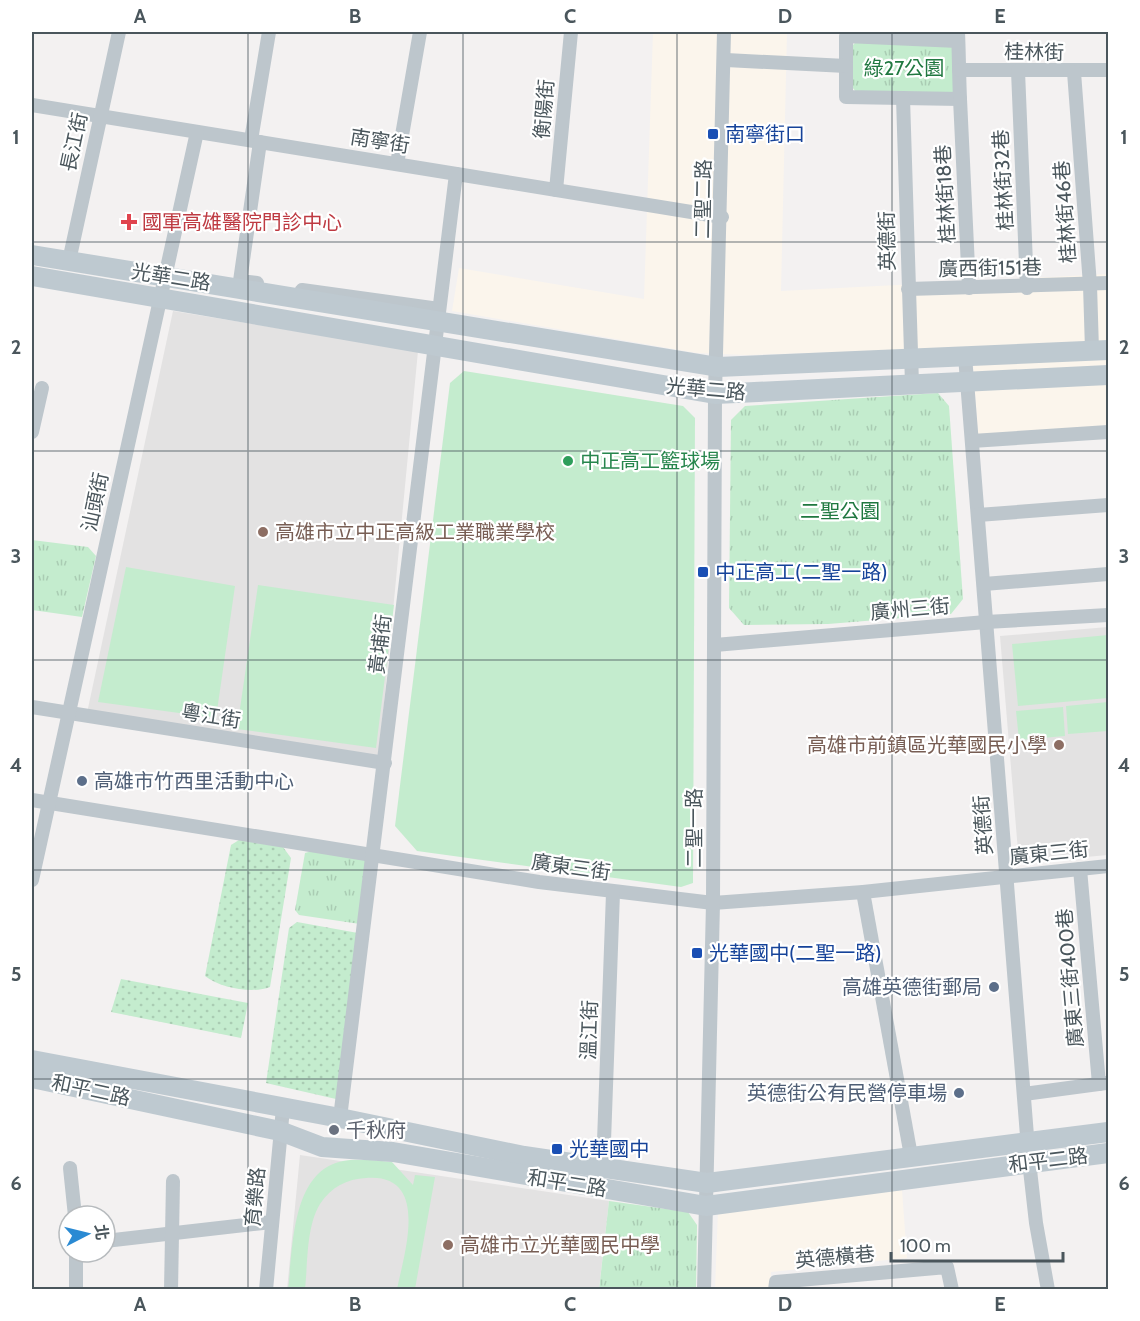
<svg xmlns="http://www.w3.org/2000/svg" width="1140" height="1321" font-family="Cabin,'Noto Sans TC',sans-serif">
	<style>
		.commercial { fill: #fbf5ec }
		.education { fill: #e3e2e2 }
		.grass { fill: url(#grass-dots) }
		.park { fill: url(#park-tufts) }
		.pitch { fill: #c4ecce }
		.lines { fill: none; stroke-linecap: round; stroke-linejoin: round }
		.street { stroke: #bdc6cc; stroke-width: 14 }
		.secondary { stroke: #bec9d0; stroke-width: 20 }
		.grid { fill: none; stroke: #4a565c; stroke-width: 1.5; stroke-opacity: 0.55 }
		.transit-dot { fill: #1a4fb4; stroke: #fff; stroke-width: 2 }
		.health-dot { fill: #e0444e; stroke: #fff; stroke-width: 2 }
		.leisure-dot { fill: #2e9e5b; stroke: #fff; stroke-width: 2 }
		.education-dot { fill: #8d6e63; stroke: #fff; stroke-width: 2 }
		.service-dot { fill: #5c6f8a; stroke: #fff; stroke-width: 2 }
		.worship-dot { fill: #6b7280; stroke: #fff; stroke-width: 2 }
		.labels { text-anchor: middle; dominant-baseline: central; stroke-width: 4.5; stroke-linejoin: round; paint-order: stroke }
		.street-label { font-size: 20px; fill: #4a565c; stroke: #fff }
		.park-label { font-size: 20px; fill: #207840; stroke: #fff }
		.transit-label { font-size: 20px; fill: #164399; stroke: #fff; text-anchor: start }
		.health-label { font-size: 20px; fill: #be3a42; stroke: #fff; text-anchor: start }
		.leisure-label { font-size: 20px; fill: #27864d; stroke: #fff; text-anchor: start }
		.education-label { font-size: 20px; fill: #785e54; stroke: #fff; text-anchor: start }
		.service-label { font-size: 20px; fill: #4e5e75; stroke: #fff; text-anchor: end }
		.worship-label { font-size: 20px; fill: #5b616d; stroke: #fff; text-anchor: start }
		.neatline { fill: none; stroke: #4a565c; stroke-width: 2 }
		.grid-label { font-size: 20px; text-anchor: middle; font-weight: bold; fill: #4a565c }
	</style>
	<defs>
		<pattern id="grass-dots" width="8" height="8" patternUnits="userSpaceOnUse" patternTransform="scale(1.5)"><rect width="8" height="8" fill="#c4ecce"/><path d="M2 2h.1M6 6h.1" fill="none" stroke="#aaccb3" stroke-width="1.8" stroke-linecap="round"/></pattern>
		<pattern id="park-tufts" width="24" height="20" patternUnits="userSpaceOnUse" patternTransform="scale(1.5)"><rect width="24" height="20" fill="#c4ecce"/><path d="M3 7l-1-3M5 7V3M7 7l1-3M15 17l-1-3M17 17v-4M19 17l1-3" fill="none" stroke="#aaccb3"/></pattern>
	</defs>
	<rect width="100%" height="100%" fill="#f3f1f1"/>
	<g class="commercial">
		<polygon points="653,32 787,32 781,291 1108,274 1108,427 978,435 972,348 746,355 697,353 452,311 459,268 644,299"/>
		<polygon points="902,1190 907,1258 771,1272 770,1289 715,1290 718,1211"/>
	</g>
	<g class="education">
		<polygon points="173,311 418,351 379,756 87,713"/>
		<polygon points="1108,627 1108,855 1019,863 1000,636"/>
		<polygon points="300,1155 609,1201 599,1289 287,1290"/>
	</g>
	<g class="grass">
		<path d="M239 840 283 847 291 858 270 987C253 994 220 988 205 976L231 845Z"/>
		<polygon points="297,922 358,933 336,1099 266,1083 289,928"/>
		<polygon points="121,979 248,1003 241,1038 111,1012"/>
	</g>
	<g class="park">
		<polygon points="857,41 954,47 955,90 952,95 857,93 852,87 852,46"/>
		<polygon points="938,393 949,406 963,599 951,614 828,624 744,625 729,608 731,420 745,406"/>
		<polygon points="32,540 88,547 96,556 82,617 32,610"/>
		<polygon points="312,851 364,859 368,863 360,924 299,915 295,910 305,853"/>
		<polygon points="609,1201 688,1212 697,1225 696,1289 599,1290"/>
	</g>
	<g class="pitch">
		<polygon points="464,371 683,406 695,418 693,883 681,887 417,851 395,826 450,383"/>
		<polygon points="126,567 235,586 216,718 98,702"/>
		<polygon points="258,585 394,605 376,748 237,729"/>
		<polygon points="1108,635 1108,698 1018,706 1012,644"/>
		<polygon points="1108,702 1108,731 1068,734 1066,706"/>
		<polygon points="1063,707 1065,736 1019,740 1016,711"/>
		<path d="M371 1160 392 1162 413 1185 415 1175 435 1177 415 1289H397C405 1251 430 1173 366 1178 347 1179 331 1187 320 1204 306 1227 308 1263 305 1289L288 1290C293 1249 291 1171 343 1161 352 1159 362 1160 371 1160Z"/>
	</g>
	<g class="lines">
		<g class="street">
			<path d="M958 32C959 54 959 77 960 99L846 97V36L958 41"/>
			<polyline points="726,60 846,66"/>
			<polyline points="959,70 1108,70"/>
			<polyline points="1018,71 1027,288"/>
			<polyline points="1074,72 1090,285 1092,350"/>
			<polyline points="903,98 912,384"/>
			<polyline points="960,99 969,288"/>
			<polyline points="32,105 722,217"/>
			<polyline points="251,140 269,32"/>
			<polyline points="397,164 420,32"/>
			<polyline points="556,190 571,32"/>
			<polyline points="69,261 119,32"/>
			<polyline points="257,283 240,281 260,142"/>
			<polyline points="908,289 1108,283"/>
			<polyline points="302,290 439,309"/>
			<polyline points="965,356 1029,1161 1036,1223 1048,1290"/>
			<polyline points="32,432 42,388"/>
			<polyline points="972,441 1108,432"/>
			<polyline points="978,515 1108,505"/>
			<polyline points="984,584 1108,574"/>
			<polyline points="715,645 986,622 1108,615"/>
			<polyline points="32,707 385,763"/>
			<polyline points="32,800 539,882 713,903 863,892 1108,866"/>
			<polyline points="1080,869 1099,1084"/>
			<polyline points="32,880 197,132"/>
			<polyline points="863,892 911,1156"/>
			<polyline points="1024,1094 1106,1083"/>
			<polyline points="340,1118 456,174"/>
			<polyline points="70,1168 75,1216"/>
			<polyline points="603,1169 613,893"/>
			<polyline points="105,1241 272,1222"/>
			<polyline points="76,1252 76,1290"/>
			<polyline points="171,1290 173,1181"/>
			<polyline points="266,1290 283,1108"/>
			<polyline points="704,1290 713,903 715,394 724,32"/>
			<polyline points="775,1290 776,1282 947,1267 952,1290"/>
		</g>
		<g class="secondary">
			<polyline points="32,255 718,367 1108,350"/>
			<polyline points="32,276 715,394 1108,375"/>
			<polyline points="32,1060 340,1118 524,1156 707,1183 1108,1132"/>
			<polyline points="32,1078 280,1131 322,1147 393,1152 706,1206 1108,1153"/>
		</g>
	</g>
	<path class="grid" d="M248 32V1290M463 32V1290M677 32V1290M892 32V1290M32 242H1108M32 451H1108M32 660H1108M32 870H1108M32 1079H1108"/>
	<g class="transit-dot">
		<rect x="707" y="128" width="12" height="12" rx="3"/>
		<rect x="697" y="566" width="12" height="12" rx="3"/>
		<rect x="691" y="947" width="12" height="12" rx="3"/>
		<rect x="551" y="1143" width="12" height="12" rx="3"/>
	</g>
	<path class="health-dot" d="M126 213h6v6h6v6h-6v6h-6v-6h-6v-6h6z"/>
	<circle class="leisure-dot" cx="568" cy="461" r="6"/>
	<g class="education-dot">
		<circle cx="263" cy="532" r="6"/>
		<circle cx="1059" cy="745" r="6"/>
		<circle cx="448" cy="1245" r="6"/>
	</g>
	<g class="service-dot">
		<circle cx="82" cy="781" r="6"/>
		<circle cx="994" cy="987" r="6"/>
		<circle cx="959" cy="1093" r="6"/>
	</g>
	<circle class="worship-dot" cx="334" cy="1130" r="6"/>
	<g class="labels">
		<g class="street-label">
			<text transform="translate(1034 52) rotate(1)">桂林街</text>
			<text transform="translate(544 109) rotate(-85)">衡陽街</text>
			<text transform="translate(380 141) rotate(9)">南寧街</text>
			<text transform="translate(74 142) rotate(-78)">長江街</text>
			<text transform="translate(1003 180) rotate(-93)">桂林街32巷</text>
			<text transform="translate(945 194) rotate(-93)">桂林街18巷</text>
			<text transform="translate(703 199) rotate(-89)">二聖二路</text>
			<text transform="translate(1065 212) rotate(-94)">桂林街46巷</text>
			<text transform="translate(887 241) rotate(-91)">英德街</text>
			<text transform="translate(990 268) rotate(-1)">廣西街151巷</text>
			<text transform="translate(171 277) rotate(9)">光華二路</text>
			<text transform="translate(706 389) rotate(5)">光華二路</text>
			<text transform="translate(95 502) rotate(-78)">汕頭街</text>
			<text transform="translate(910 609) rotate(-5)">廣州三街</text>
			<text transform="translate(380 644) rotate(-83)">黃埔街</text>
			<text transform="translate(211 716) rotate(9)">粵江街</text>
			<text transform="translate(983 825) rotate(-94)">英德街</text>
			<text transform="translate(694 828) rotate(-90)">二聖一路</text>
			<text transform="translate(1049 853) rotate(-6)">廣東三街</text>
			<text transform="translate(571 867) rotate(8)">廣東三街</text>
			<text transform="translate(1070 978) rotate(-95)">廣東三街400巷</text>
			<text transform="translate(589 1030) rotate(-88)">溫江街</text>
			<text transform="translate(91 1090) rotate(12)">和平二路</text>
			<text transform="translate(1048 1160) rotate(-7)">和平二路</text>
			<text transform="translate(567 1183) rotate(9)">和平二路</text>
			<text transform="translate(255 1197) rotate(-85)">育樂路</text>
			<text transform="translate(835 1257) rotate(-5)">英德橫巷</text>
		</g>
		<g class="park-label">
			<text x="904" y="68">綠27公園</text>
			<text x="840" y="511">二聖公園</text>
		</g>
		<g class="transit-label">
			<text x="725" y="134">南寧街口</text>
			<text x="715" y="572">中正高工(二聖一路)</text>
			<text x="709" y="953">光華國中(二聖一路)</text>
			<text x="569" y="1149">光華國中</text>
		</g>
		<g class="health-label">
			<text x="142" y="222">國軍高雄醫院門診中心</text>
		</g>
		<g class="leisure-label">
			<text x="580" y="461">中正高工籃球場</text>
		</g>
		<g class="education-label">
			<text x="275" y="532">高雄市立中正高級工業職業學校</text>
			<text x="1047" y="745" text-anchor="end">高雄市前鎮區光華國民小學</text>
			<text x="460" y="1245">高雄市立光華國民中學</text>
		</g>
		<g class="service-label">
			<text x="94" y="781" text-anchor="start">高雄市竹西里活動中心</text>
			<text x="982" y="987">高雄英德街郵局</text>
			<text x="947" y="1093">英德街公有民營停車場</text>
		</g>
		<g class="worship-label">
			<text x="346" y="1130">千秋府</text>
		</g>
	</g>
	<rect width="1140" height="1321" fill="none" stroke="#ffffff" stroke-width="66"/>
	<g transform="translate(87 1234) rotate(83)"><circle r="28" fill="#ffffff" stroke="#b7bbbe" stroke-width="1.5"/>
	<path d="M0-4.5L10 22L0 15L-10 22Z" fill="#2a8ad3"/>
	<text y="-9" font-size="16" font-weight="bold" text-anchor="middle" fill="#4a565c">北</text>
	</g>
	<path d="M891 1252v9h172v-9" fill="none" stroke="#4a565c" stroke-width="3"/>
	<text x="900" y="1252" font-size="18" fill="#4a565c" stroke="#ffffff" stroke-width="4.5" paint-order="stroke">100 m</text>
	<rect x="33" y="33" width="1074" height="1255" class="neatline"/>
	<g class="grid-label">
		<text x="140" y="23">A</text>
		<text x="355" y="23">B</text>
		<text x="570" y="23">C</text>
		<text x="785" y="23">D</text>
		<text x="1000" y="23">E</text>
		<text x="16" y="144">1</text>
		<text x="1124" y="144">1</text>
		<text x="16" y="354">2</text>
		<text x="1124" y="354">2</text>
		<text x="16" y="563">3</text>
		<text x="1124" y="563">3</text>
		<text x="16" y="772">4</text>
		<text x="1124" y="772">4</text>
		<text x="16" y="981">5</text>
		<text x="1124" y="981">5</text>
		<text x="16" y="1190">6</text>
		<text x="1124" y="1190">6</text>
		<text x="140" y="1311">A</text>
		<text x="355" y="1311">B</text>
		<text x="570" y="1311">C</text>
		<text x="785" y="1311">D</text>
		<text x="1000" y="1311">E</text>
	</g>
</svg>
